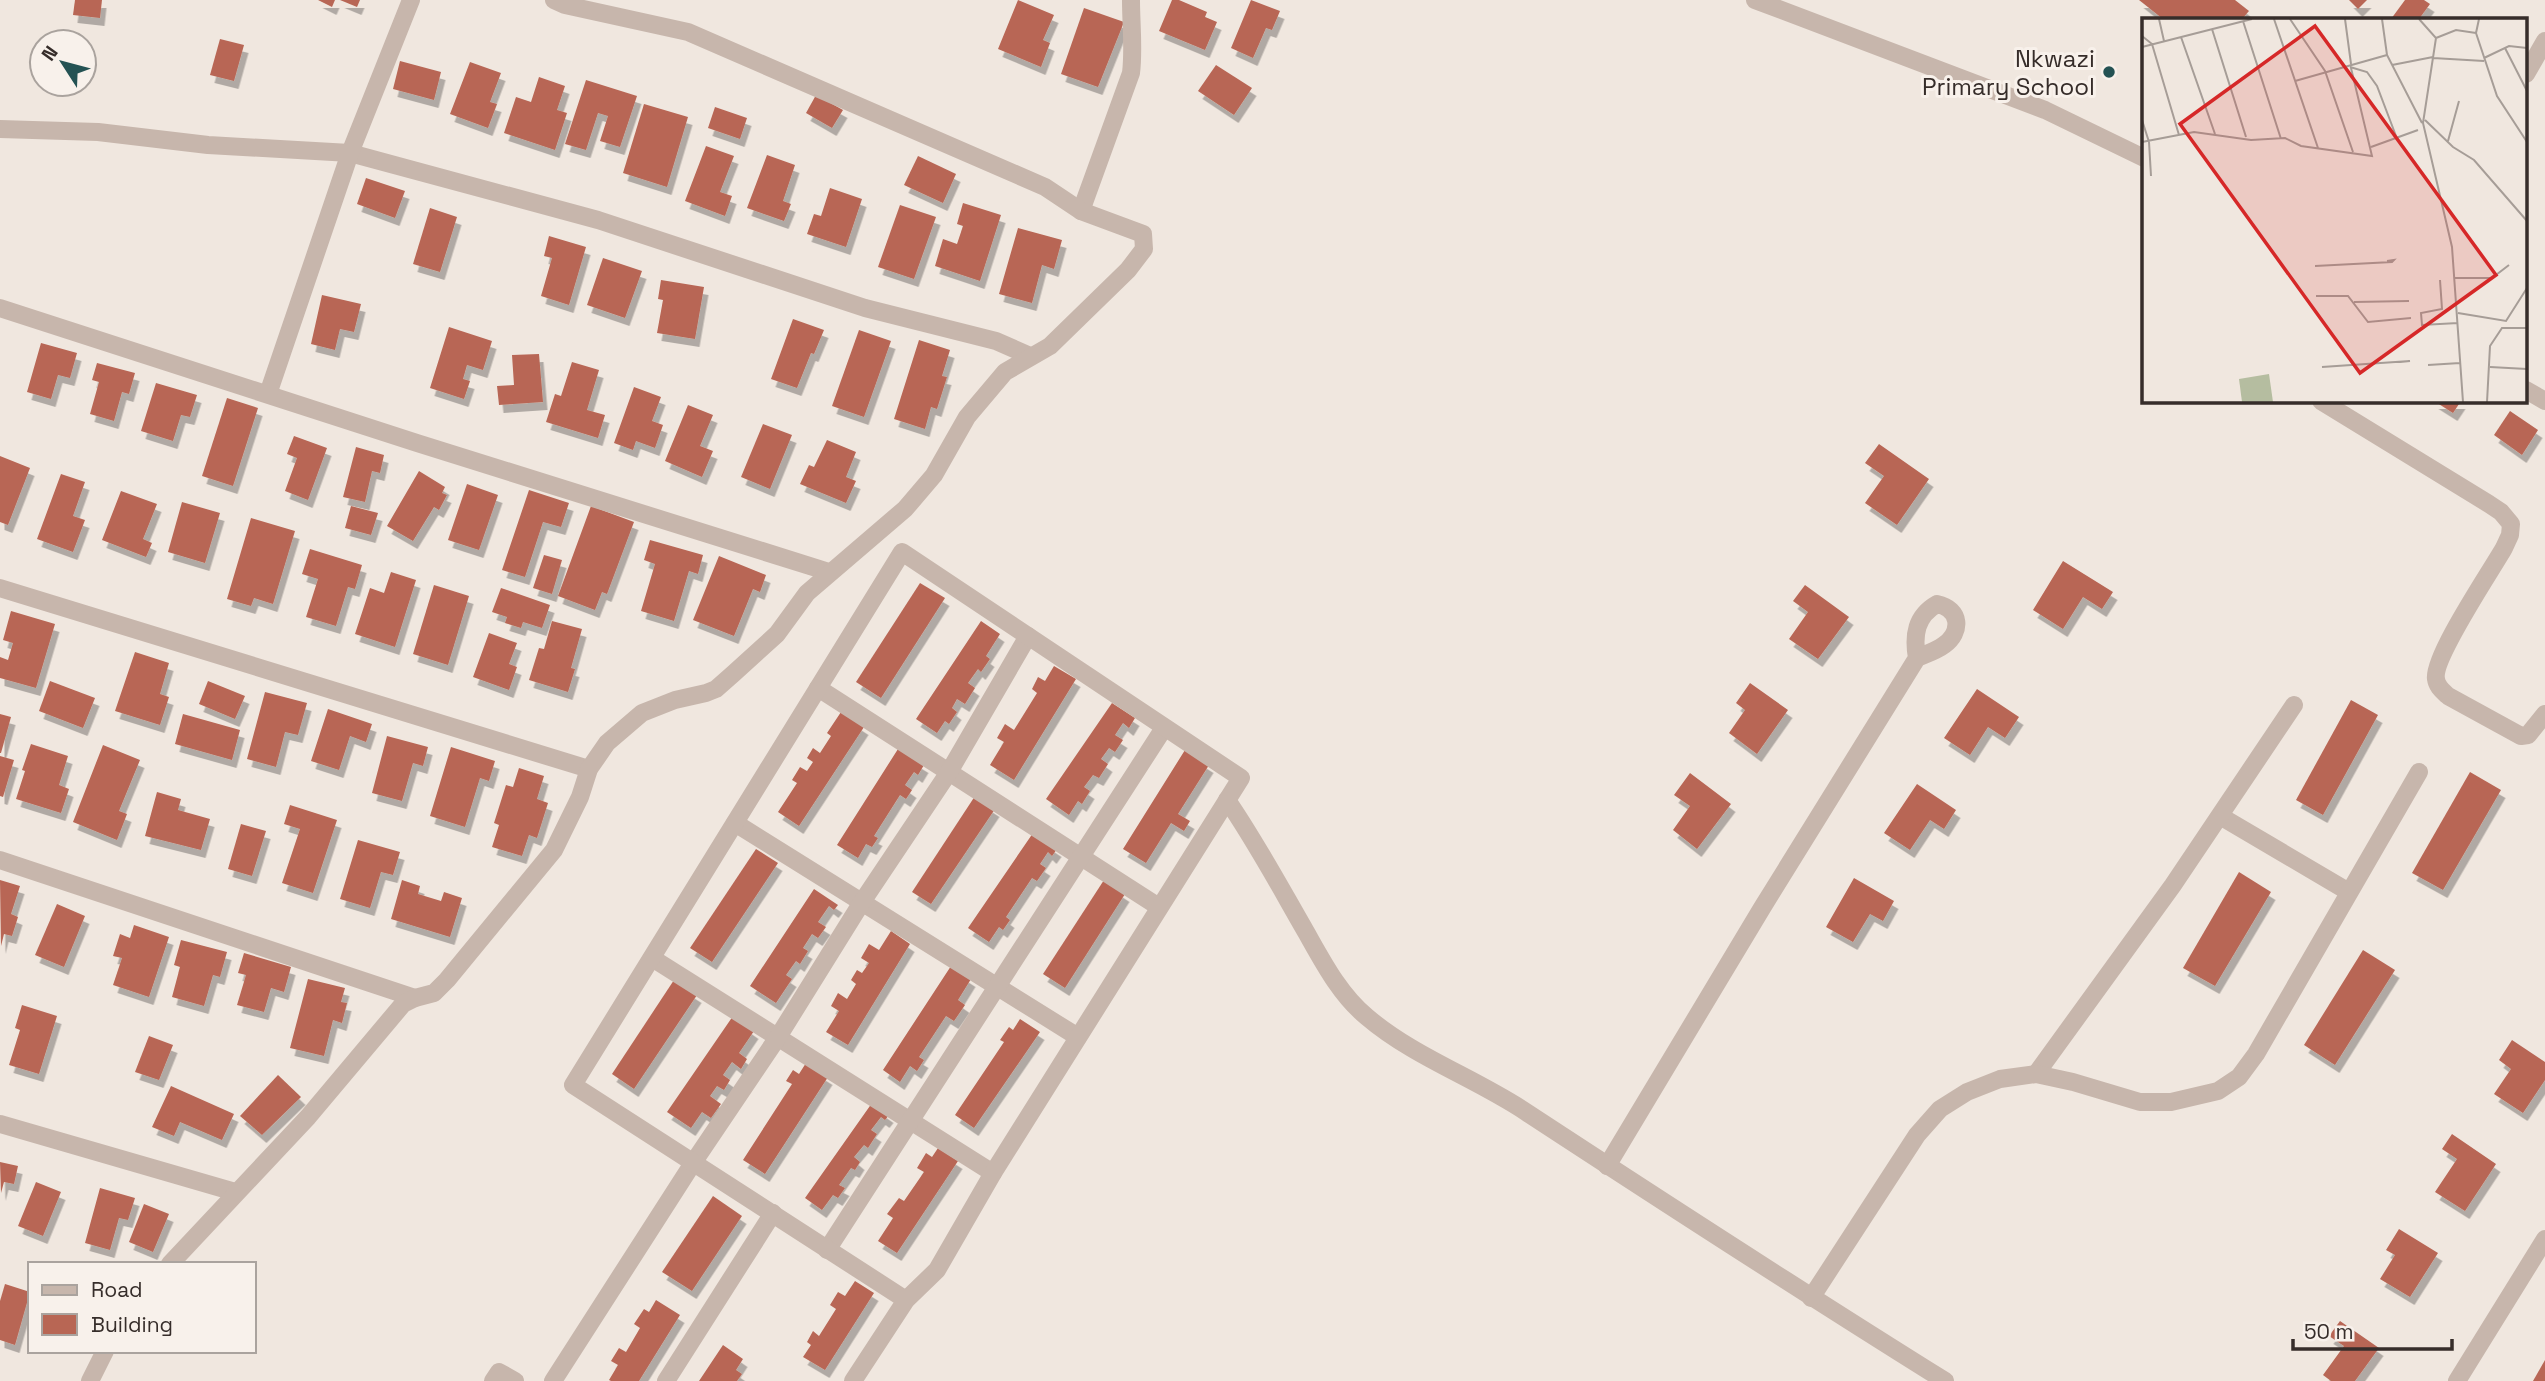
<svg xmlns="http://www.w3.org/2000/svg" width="2545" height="1381" font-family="'Space Grotesk',sans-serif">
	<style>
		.building { fill: #b86654; filter: url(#shadow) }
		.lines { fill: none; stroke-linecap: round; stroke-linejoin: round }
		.minor { stroke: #c7b6ac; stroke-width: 18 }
		.poi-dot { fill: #245253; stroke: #f8f1eb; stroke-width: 2.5 }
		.labels { text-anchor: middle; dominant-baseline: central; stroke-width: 6; stroke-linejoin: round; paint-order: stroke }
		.poi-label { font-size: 24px; fill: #362d2a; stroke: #f8f1eb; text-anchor: end }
		.inset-road { fill: none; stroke: #a69d97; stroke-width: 2 }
		.view { fill: #d62828; fill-opacity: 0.15; stroke: #d62828; stroke-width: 3.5 }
		.inset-edge { fill: none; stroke: #362d2a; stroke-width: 3.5 }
	</style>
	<defs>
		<filter id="shadow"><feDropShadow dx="4.5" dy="8" stdDeviation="0" flood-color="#0004"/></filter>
	</defs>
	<rect width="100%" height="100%" fill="#f0e7df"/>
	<g class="building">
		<polygon points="75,0 102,0 100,18 73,15"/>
		<polygon points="318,0 335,0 332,7"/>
		<polygon points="340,0 360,0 357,7"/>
		<polygon points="1018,0 1054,15 1043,40 1050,43 1041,67 998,49"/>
		<polygon points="1172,0 1179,0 1207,12 1205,17 1217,22 1205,50 1159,31"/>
		<polygon points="1251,0 1280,11 1272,30 1266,28 1253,58 1231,48"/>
		<polygon points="2139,0 2235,0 2249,11 2242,19 2163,19"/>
		<polygon points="2349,0 2367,0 2358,9"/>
		<polygon points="2405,0 2424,0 2430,4 2419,19 2391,19"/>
		<polygon points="1084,8 1124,22 1098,87 1061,74"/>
		<polygon points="220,39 244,45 234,81 210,75"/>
		<polygon points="400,61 441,72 434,100 393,89"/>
		<polygon points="470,62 501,73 490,102 497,104 488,128 450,114"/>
		<polygon points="1216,65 1252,88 1234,115 1198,91"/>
		<polygon points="539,77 565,86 557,110 567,113 555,150 504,133 516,97 531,102"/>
		<polygon points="586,80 637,96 620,147 600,141 608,116 598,113 586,150 565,144"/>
		<polygon points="816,95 843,110 832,128 806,113"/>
		<polygon points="644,104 688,117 667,187 623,173"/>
		<polygon points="715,107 747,118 740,139 708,128"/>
		<polygon points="706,146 734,156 720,192 732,196 725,216 685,201"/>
		<polygon points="767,155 795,165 783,201 791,204 784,221 747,208"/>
		<polygon points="918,156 956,174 943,203 904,185"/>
		<polygon points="366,178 405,191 395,218 357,204"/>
		<polygon points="830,188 862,199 846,247 807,234 814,214 821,216"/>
		<polygon points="963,203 1001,215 980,281 935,266 943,239 957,244 963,226 957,224"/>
		<polygon points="900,205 936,217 914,279 878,267"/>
		<polygon points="430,208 457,217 440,272 413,264"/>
		<polygon points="1018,228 1062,240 1054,269 1042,265 1032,303 999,294"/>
		<polygon points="549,236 586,247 569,305 541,296 552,258 544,256"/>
		<polygon points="603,258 642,271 625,318 587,305"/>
		<polygon points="661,280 704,287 695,339 657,333 663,300 658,299"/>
		<polygon points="322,295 361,304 354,332 340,329 335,350 311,344"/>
		<polygon points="793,319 824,330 814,354 811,353 797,388 771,379"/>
		<polygon points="449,327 492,341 483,370 467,365 463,379 470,381 464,399 430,388"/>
		<polygon points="859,330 891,341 864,417 832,406"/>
		<polygon points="919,340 950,350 942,376 947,377 937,409 931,407 925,429 894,419"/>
		<polygon points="41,343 77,353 70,378 58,375 51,399 27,392"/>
		<polygon points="539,354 543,402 499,405 497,386 514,385 512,355"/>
		<polygon points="572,362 599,370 587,410 605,415 598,438 546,422 555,394 561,396"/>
		<polygon points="97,363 135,373 129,394 122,392 114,421 90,414 99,382 92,380"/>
		<polygon points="156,383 197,395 190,417 181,415 173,441 141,431"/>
		<polygon points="634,387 661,397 652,421 663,425 655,448 636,441 633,450 614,443"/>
		<polygon points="227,398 258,408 233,486 202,476"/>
		<polygon points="2434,401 2461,401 2453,413"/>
		<polygon points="688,405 713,415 700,446 713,451 702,477 665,461"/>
		<polygon points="2510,411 2538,430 2522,455 2494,435"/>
		<polygon points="763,424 792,435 770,489 741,477"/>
		<polygon points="294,436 327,448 308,500 285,491 297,458 287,454"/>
		<polygon points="827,440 856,452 846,477 856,481 846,503 800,484 809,465 814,467"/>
		<polygon points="1879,444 1929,479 1897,525 1865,503 1884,476 1865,463"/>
		<polygon points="356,447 384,455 380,473 372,471 365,502 343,497"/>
		<polygon points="0,456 30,468 8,525 0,522"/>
		<polygon points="419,471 445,487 442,493 447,495 439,510 434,507 413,541 387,526"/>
		<polygon points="61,474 85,482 73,516 85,520 73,552 37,539"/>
		<polygon points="467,484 498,495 479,550 448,540"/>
		<polygon points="529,490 569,503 561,527 543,522 525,577 502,570"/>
		<polygon points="121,491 157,504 143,539 152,543 146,557 102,540"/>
		<polygon points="182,502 220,513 205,563 168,552"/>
		<polygon points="351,506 378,513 371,535 345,528"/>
		<polygon points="591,506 634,522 607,594 602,592 595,610 558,596"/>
		<polygon points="251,518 295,531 273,604 254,598 251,606 227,599"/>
		<polygon points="650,540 703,555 698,574 689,571 674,621 641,611 655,564 644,560"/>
		<polygon points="310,549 362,565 355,589 348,587 336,626 306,617 318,579 302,574"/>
		<polygon points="544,555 562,560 552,594 533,588"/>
		<polygon points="719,556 766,575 760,592 753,589 734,636 693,620"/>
		<polygon points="2063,561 2113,592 2102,609 2083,597 2063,629 2033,610"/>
		<polygon points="391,572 416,580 395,647 355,634 370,588 384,593"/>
		<polygon points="920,583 945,598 881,698 856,682"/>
		<polygon points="434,585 469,596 448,665 413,654"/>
		<polygon points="1805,585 1849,617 1818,659 1789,639 1808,612 1793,601"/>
		<polygon points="501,588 550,605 542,628 523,622 521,628 505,623 507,617 492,612"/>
		<polygon points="11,611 55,624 36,688 0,678 0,657 8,660 13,643 3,640"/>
		<polygon points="552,621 582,629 571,668 575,669 568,692 529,680 539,648 544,649"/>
		<polygon points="981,621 1000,634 986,656 990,659 981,672 978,669 968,683 975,688 965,704 957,699 952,708 957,712 949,724 945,721 937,733 916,719"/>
		<polygon points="489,633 517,643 509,664 517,667 509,690 473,677"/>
		<polygon points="135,652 169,663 160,694 169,697 160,725 115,711"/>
		<polygon points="1054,666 1076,679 1014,780 990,765 1004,742 997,738 1005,724 1014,730 1037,693 1032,689 1038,677 1045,681"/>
		<polygon points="50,681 95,698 83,728 39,711"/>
		<polygon points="208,681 245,696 235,719 199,704"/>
		<polygon points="1750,683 1788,710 1757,754 1729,733 1745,710 1736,703"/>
		<polygon points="1977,689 2019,717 2005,738 1988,727 1970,755 1944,738"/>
		<polygon points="265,692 307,703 298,735 285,732 276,767 247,759"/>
		<polygon points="2351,700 2378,715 2323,815 2296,800"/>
		<polygon points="1112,703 1135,718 1129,728 1123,723 1115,735 1123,740 1115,752 1109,748 1101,759 1108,764 1099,778 1093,775 1084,787 1090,791 1082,804 1078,801 1069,815 1046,799"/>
		<polygon points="328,709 372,724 366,742 350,736 339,770 311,761"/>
		<polygon points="841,712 864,727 799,826 778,812 797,783 792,780 800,767 807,771 813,762 807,758 813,748 820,753 831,736 827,733"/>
		<polygon points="0,714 11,717 1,753 0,753"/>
		<polygon points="183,714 240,730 232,760 175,744"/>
		<polygon points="387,736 428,747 423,766 413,763 402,801 372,793"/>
		<polygon points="31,744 68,756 59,785 69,789 61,813 16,799 25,771 22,770"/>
		<polygon points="103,745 140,760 119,811 127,814 117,840 73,822"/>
		<polygon points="451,747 495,761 489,781 480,778 465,827 430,816"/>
		<polygon points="898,749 924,765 918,775 914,772 905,785 912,790 906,799 900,795 874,836 878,838 872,847 866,844 858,858 837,845"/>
		<polygon points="1185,750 1209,765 1178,814 1190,821 1184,831 1171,823 1146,863 1123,849"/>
		<polygon points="0,756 14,760 3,797 0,796"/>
		<polygon points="519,768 544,776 537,799 548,803 537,838 529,835 522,856 492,847 499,825 494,823 506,785 513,787"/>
		<polygon points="2470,772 2501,790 2443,890 2412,873"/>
		<polygon points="1690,773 1731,804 1697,849 1673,830 1690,806 1674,795"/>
		<polygon points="1917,784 1956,810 1944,829 1930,820 1910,850 1884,833"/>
		<polygon points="157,792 181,799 178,810 210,819 201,850 145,836"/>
		<polygon points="975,796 995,809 931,904 912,892"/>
		<polygon points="290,805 337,820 313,893 282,883 300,829 284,824"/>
		<polygon points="241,824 266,831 252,876 228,869"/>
		<polygon points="1033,833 1057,849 1052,856 1048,852 1040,864 1046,868 1037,881 1032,878 1006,917 1010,920 1003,930 999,927 989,942 968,928"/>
		<polygon points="358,840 400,852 393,875 381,872 370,908 340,899"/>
		<polygon points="756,849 778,863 712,962 690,948"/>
		<polygon points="2239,872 2271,892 2215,986 2183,968"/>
		<polygon points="1854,878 1894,901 1883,921 1870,914 1853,942 1826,927"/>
		<polygon points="0,880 20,886 11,914 18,917 12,936 4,934 1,946"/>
		<polygon points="402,880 420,886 418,894 441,901 444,892 462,898 450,937 391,919"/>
		<polygon points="1104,880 1125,894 1065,988 1043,974"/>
		<polygon points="814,889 838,905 834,910 829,906 818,922 826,927 818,938 812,934 803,948 808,951 800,964 796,961 786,975 792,979 776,1003 750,986"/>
		<polygon points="57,904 85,916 64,967 35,955"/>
		<polygon points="134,925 169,937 149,997 113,985 122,958 113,956 120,934 130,938"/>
		<polygon points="891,931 910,944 848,1045 826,1032 839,1011 831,1006 838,993 847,999 856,984 851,980 857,970 862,973 869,963 861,958 869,944 879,950"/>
		<polygon points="181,940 227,952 220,977 213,975 204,1006 172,997 180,967 174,965"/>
		<polygon points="2363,950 2395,970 2335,1065 2304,1045"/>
		<polygon points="244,953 291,967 284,992 271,988 264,1012 237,1005 246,975 238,973"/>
		<polygon points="951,966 971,979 958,1000 965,1005 954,1021 946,1016 919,1057 924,1060 917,1071 910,1066 900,1082 883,1070"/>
		<polygon points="308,979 345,988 341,1002 347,1003 342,1023 333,1020 324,1056 290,1048"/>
		<polygon points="674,980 697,995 634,1089 612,1074"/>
		<polygon points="22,1005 57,1016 39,1074 9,1065 20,1030 15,1028"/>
		<polygon points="733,1016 754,1031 739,1053 747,1059 741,1069 732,1062 723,1075 730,1080 724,1090 717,1086 710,1096 721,1104 711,1118 702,1112 691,1128 667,1112"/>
		<polygon points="1020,1019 1040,1032 974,1128 955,1115 1004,1042 1000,1040 1009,1027 1013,1030"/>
		<polygon points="149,1036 173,1045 159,1080 135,1072"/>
		<polygon points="2512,1040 2545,1062 2545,1080 2523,1113 2494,1094 2511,1069 2499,1060"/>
		<polygon points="806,1063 828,1077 765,1174 743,1160 792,1084 786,1081 793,1070 799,1074"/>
		<polygon points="278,1075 301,1097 262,1135 240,1116"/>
		<polygon points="171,1086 234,1114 222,1140 180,1122 174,1136 152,1127"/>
		<polygon points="872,1103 889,1115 885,1120 881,1117 871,1130 877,1134 868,1148 864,1145 854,1157 860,1162 855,1170 851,1168 839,1185 845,1188 838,1198 833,1195 822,1210 805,1198"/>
		<polygon points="2452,1134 2496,1164 2465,1211 2435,1192 2457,1159 2442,1149"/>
		<polygon points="938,1148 958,1161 897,1253 878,1241 893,1218 887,1214 899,1198 904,1201 924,1172 917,1168 926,1153 932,1157"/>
		<polygon points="0,1162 18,1166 14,1184 4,1182 1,1193"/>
		<polygon points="36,1182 61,1192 43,1236 18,1226"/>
		<polygon points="100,1188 135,1198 128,1220 119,1218 110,1250 85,1243"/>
		<polygon points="713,1196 742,1216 692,1291 662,1272"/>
		<polygon points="144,1204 169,1214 153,1252 129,1242"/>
		<polygon points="2399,1229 2438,1253 2410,1297 2380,1279 2395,1255 2386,1250"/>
		<polygon points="855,1281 874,1293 825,1370 803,1357 811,1345 807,1342 813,1331 819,1336 836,1309 830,1305 838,1292 845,1296"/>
		<polygon points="5,1284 30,1292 15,1345 0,1340 0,1301"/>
		<polygon points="656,1300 680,1315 639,1381 611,1381 609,1380 618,1365 611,1361 619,1348 626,1352 640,1328 634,1324 644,1309 649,1312"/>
		<polygon points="2340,1321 2379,1348 2355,1381 2331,1381 2323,1375 2344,1346 2329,1336"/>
		<polygon points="723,1345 743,1359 736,1370 742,1374 737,1381 699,1381"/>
		<polygon points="2545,1360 2545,1381 2533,1381"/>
	</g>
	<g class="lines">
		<g class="minor">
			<polyline points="1755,0 2045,110 2144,158"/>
			<polyline points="2526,74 2545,41"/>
			<polyline points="0,129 98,132 208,145 350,153 598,220 865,308 996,341 1030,356"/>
			<path d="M1081 211 1131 73C1134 49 1131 25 1131 0"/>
			<polyline points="0,308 417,443 829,572"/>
			<polyline points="2526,390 2545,401"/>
			<polyline points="268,394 350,153 411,0"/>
			<path d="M2321 401 2489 504 2501 512 2511 524 2510 535 2504 548C2491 571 2432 658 2436 679 2437 687 2443 691 2448 696L2521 736 2528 735 2545 714"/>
			<polyline points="0,588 589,769"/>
			<polyline points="818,688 1159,907"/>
			<path d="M1227 800C1256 842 1280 887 1306 932 1323 962 1340 995 1367 1017 1414 1057 1475 1078 1526 1112 1665 1203 1804 1293 1945 1381"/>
			<polyline points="2220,816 2349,892"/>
			<polyline points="735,823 1078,1037"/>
			<polyline points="0,860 415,998"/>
			<polyline points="652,958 993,1173"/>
			<polyline points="2036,1074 2173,885 2294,705"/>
			<polyline points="0,1124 235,1192"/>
			<path d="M1607 1166 1762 908 1917 658C1926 654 1936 651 1944 645 1962 632 1961 609 1937 604 1916 616 1913 635 1917 658"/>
			<polyline points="827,1250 1164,728"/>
			<polyline points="170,1264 308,1117 403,1004 415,998 434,993 447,980 554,850 580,797 589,769 607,743 642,713 675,700 706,693 716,689 733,674 777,634 807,593 905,509 934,475 967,417 1005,372 1050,346 1128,270 1144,249 1143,234 1081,211 1045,187 688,32 565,5 554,0"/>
			<polyline points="1811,1298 1917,1135 1940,1109 1967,1092 2000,1079 2036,1074 2073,1082 2140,1102 2171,1102 2218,1091 2239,1077 2256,1054 2419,772"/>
			<polyline points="90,1381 105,1351"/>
			<polyline points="493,1381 499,1372 515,1381"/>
			<polyline points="553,1381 693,1163 778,1037 862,902 949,772 1028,636"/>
			<polyline points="666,1381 773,1213"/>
			<polyline points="853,1381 906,1300 937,1270 993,1173 1241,778 902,552 573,1085 906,1300"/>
			<polyline points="2457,1381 2545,1239"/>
		</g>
	</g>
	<circle class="poi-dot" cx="2109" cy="72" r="7"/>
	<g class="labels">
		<g class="poi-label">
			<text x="2095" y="58">Nkwazi<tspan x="2095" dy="28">Primary School</tspan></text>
		</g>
	</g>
	<g transform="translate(2142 18)">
		<rect width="385" height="385" fill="#f0e7df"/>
		<path d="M127 356 131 384H100L97 361Z" fill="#b5bda0"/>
		<path class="inset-road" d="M17 1 22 23M132 1 176 130M148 1 183 53 211 134M203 1 209 46M240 1 245 37 280 105M277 1 294 20 281 105 310 229 321 384M337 1 334 15 355 78 385 124M101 3 139 121M70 11 104 119M0 18 10 26 37 117M39 19 73 116M294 20 314 12 334 15M0 29 110 1M363 30 385 73M291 40 342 43M342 40 367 28 385 30M250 47 291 39M208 49 225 54 235 68 254 118M153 63 245 37M0 102 7 124 9 158M283 102 311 129 332 142 385 203M306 123 317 83M0 124 52 114 109 122 143 120 159 128 230 138 209 50M229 129 276 112M173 248 250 244 252 242 245 243M312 260H350L367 247M298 262 300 291 279 295 280 307 316 305M174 278H206L226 304 269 300M212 284 267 283M316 295 364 303 385 270M286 347 318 345M180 349 268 343 258 344M348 349 385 351M345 384 348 328 360 310H385"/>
		<path class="view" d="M173 8 354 257 218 355 38 106Z"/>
		<rect width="385" height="385" class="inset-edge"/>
	</g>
	<rect x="28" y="1262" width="228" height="91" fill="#f8f1eb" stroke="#aaa39e" stroke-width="2"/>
	<rect x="42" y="1285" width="35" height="10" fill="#c7b6ac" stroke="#aaa39e" stroke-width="2"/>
	<text x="91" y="1297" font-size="21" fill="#362d2a">Road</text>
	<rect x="42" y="1314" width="35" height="21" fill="#b86654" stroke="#aaa39e" stroke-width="2"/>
	<text x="91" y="1332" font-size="21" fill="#362d2a">Building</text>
	<g transform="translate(63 63) rotate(306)"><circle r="33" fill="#f8f1eb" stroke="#aaa39e" stroke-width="2"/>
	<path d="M0-5L12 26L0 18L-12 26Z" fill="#245253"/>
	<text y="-10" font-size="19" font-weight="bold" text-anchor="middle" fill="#362d2a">N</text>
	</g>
	<path d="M2293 1339v10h159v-10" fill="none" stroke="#362d2a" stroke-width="3.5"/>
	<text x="2304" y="1339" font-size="21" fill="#362d2a" stroke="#f8f1eb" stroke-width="5" paint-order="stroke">50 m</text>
</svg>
